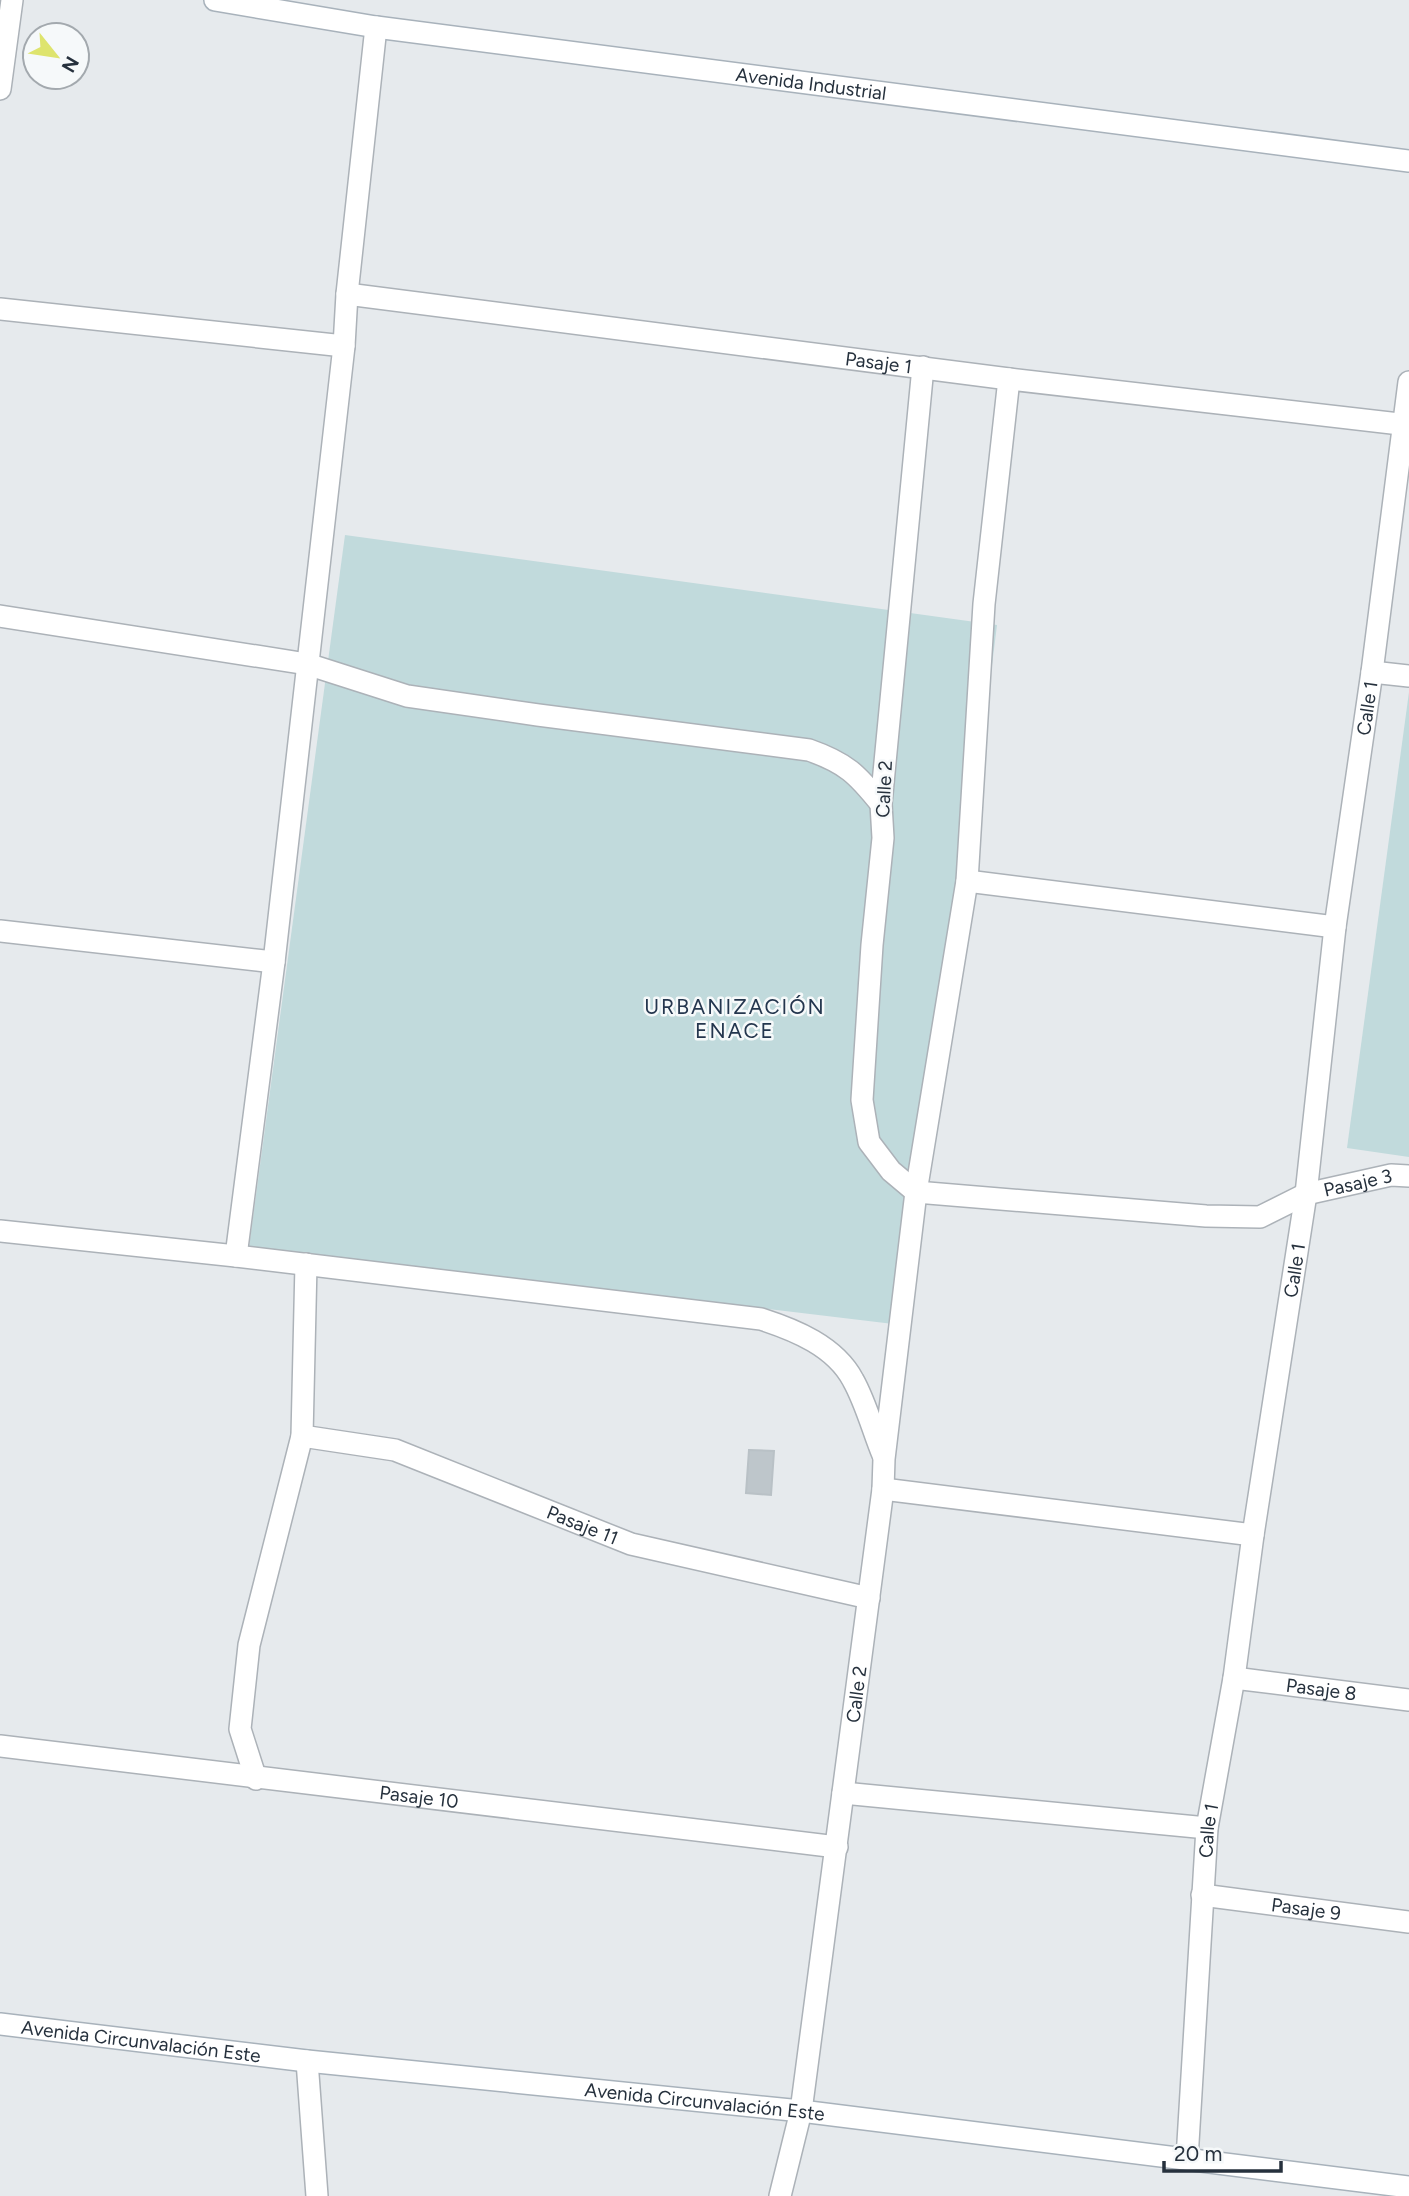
<svg xmlns="http://www.w3.org/2000/svg" width="1409" height="2196" font-family="Figtree,sans-serif">
	<style>
		.green { fill: #c1dadc }
		.building { fill: #bec6cb; stroke: #b9c1c6; stroke-width: 2 }
		.lines { fill: none; stroke-linecap: round; stroke-linejoin: round }
		.street-casing { stroke: #acb2b8; stroke-width: 24 }
		.secondary-casing { stroke: #a8b2bb; stroke-width: 24 }
		.street { stroke: #fff; stroke-width: 21 }
		.secondary { stroke: #fff; stroke-width: 21 }
		.labels { text-anchor: middle; dominant-baseline: central; stroke-width: 5; stroke-linejoin: round; paint-order: stroke }
		.street-label { font-size: 19px; fill: #26313d; stroke: #f6f9fa }
		.neighbourhood-label { font-size: 21px; letter-spacing: 2px; fill: #24364e; stroke: #f6f9fa }
	</style>
	<rect width="100%" height="100%" fill="#e6eaed"/>
	<g class="green">
		<polygon points="345,535 997,625 910,1326 249,1247"/>
		<polygon points="1409,692 1409,1157 1347,1148"/>
	</g>
	<polygon class="building" points="749,1450 774,1451 771,1495 746,1493"/>
	<g class="lines">
		<defs>
			<g id="street">
				<polyline points="0,89 12,0"/>
				<path id="s1" d="M347 294 1009 379 1409 425"/>
				<polyline points="0,309 344,346"/>
				<path id="s2" d="M923 367 881 804 883 838 872 945 862 1100 869 1142 891 1171 916 1192 1206 1216 1260 1217 1306 1194 1391 1175 1409 1176"/>
				<path d="M0 616 307 664 407 696 538 715 809 750C846 763 857 774 881 804"/>
				<polyline points="1372,672 1409,676"/>
				<polyline points="967,881 1335,927"/>
				<polyline points="0,931 274,962"/>
				<path d="M0 1231 236 1256 761 1319C795 1330 835 1346 853 1380 866 1403 873 1431 883 1455"/>
				<polyline points="236,1256 274,962 344,346 347,294 376,27"/>
				<path id="s3" d="M302 1436 395 1450 631 1544 869 1598"/>
				<polyline points="883,1489 1253,1535"/>
				<path id="s4" d="M1234 1678 1409 1700"/>
				<path id="s5" d="M0 1746 837 1847"/>
				<polyline points="256,1779 240,1729 249,1645 302,1436 306,1264"/>
				<polyline points="843,1793 1207,1828"/>
				<path id="s6" d="M1202 1895 1409 1922"/>
				<polyline points="307,2061 317,2196"/>
				<path id="s7" d="M1187 2159 1207 1828 1234 1678 1253 1535 1306 1194 1335 927 1372 672 1409 382"/>
				<path id="s8" d="M780 2196 801 2111 883 1489 884 1459 916 1192 967 881 984 604 1009 379"/>
			</g>
			<g id="secondary">
				<path id="s9" d="M215 0 376 27 1409 161"/>
				<path id="s10" d="M0 2024 307 2061 801 2111 1409 2187"/>
			</g>
		</defs>
		<use href="#street" class="street-casing"/>
		<use href="#secondary" class="secondary-casing"/>
		<use href="#street" class="street"/>
		<use href="#secondary" class="secondary"/>
	</g>
	<g class="labels">
		<g class="street-label">
			<text stroke="none"><textPath href="#s9" startOffset="602">Avenida Industrial</textPath></text>
			<text stroke="none"><textPath href="#s1" startOffset="536">Pasaje 1</textPath></text>
			<text stroke="none"><textPath href="#s7" startOffset="1463">Calle 1</textPath></text>
			<text transform="translate(884 789) rotate(-87)">Calle 2</text>
			<text stroke="none"><textPath href="#s2" startOffset="1297">Pasaje 3</textPath></text>
			<text stroke="none"><textPath href="#s7" startOffset="896">Calle 1</textPath></text>
			<text stroke="none"><textPath href="#s3" startOffset="296">Pasaje 11</textPath></text>
			<text stroke="none"><textPath href="#s4" startOffset="88">Pasaje 8</textPath></text>
			<text stroke="none"><textPath href="#s8" startOffset="508">Calle 2</textPath></text>
			<text stroke="none"><textPath href="#s5" startOffset="422">Pasaje 10</textPath></text>
			<text stroke="none"><textPath href="#s7" startOffset="329">Calle 1</textPath></text>
			<text stroke="none"><textPath href="#s6" startOffset="105">Pasaje 9</textPath></text>
			<text stroke="none"><textPath href="#s10" startOffset="142">Avenida Circunvalación Este</textPath></text>
			<text stroke="none"><textPath href="#s10" startOffset="709">Avenida Circunvalación Este</textPath></text>
		</g>
		<g class="neighbourhood-label">
			<text x="735" y="1006">URBANIZACIÓN<tspan x="735" dy="24">ENACE</tspan></text>
		</g>
	</g>
	<g transform="translate(56 56) rotate(120)"><circle r="33" fill="#f6f9fa" stroke="#a3a9ae" stroke-width="2"/>
	<path d="M0-5L12 26L0 18L-12 26Z" fill="#dee46d"/>
	<text y="-10" font-size="19" font-weight="bold" text-anchor="middle" fill="#26313d">N</text>
	</g>
	<path d="M1164 2161v10h117v-10" fill="none" stroke="#26313d" stroke-width="3.5"/>
	<text x="1174" y="2161" font-size="21" fill="#26313d" stroke="#f6f9fa" stroke-width="5" paint-order="stroke">20 m</text>
</svg>
